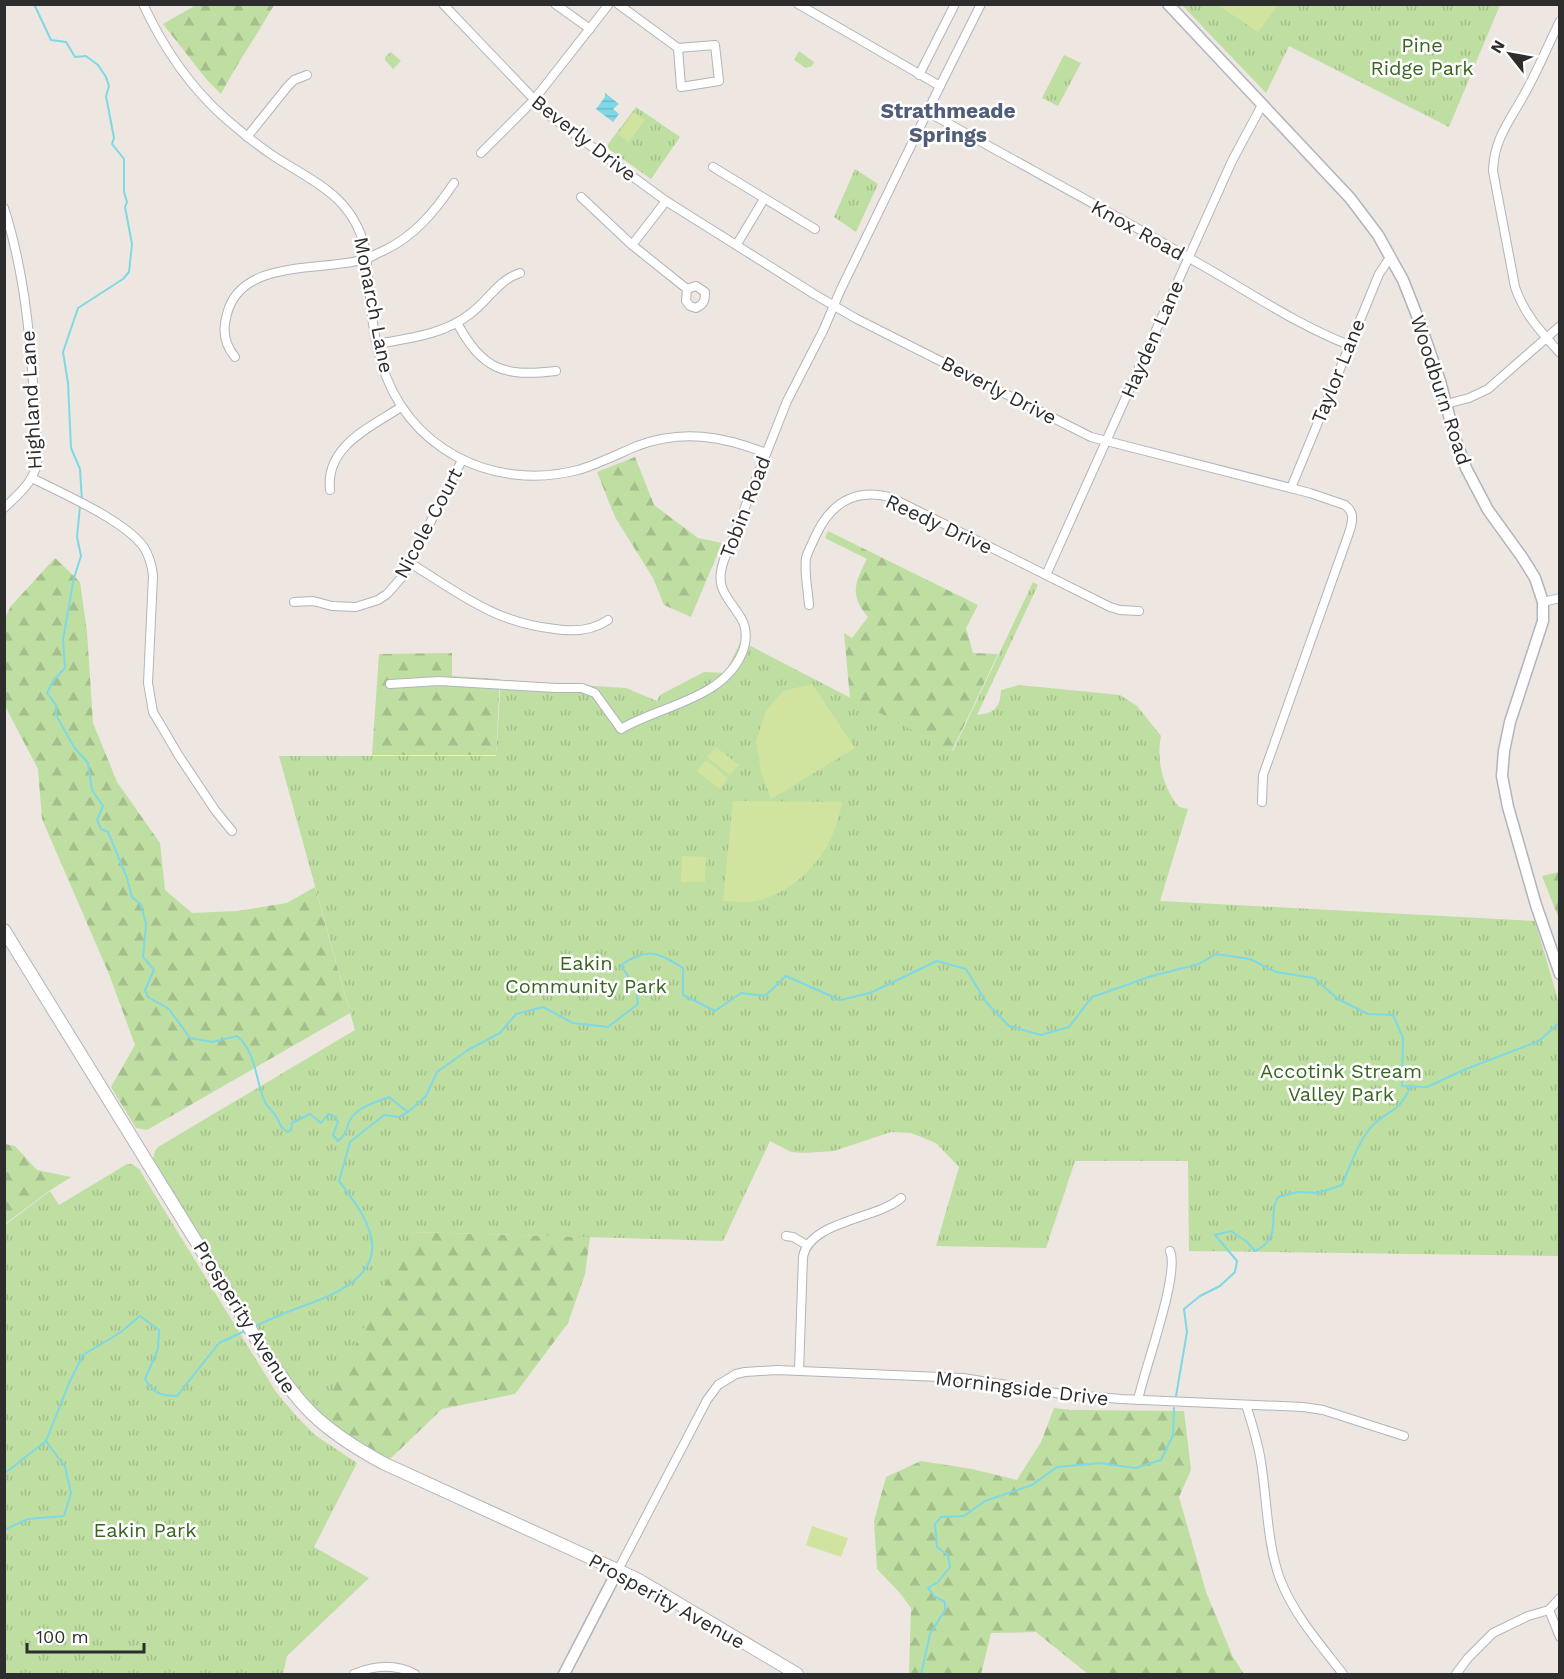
<svg xmlns="http://www.w3.org/2000/svg" width="1564" height="1679" font-family="'Work Sans',sans-serif">
	<style>
		.forest { fill: url(#forest-firs) }
		.park { fill: url(#park-tufts) }
		.pitch { fill: #d1e49f }
		.water { fill: url(#water-rules) }
		.lines { fill: none; stroke-linecap: round; stroke-linejoin: round }
		.stream { stroke: #7ed8e5; stroke-width: 2 }
		.minor-casing { stroke: #b1b4bc; stroke-width: 10 }
		.tertiary-casing { stroke: #b1b4bc; stroke-width: 13 }
		.secondary-casing { stroke: #b1b4bc; stroke-width: 14 }
		.minor { stroke: #fff; stroke-width: 8 }
		.tertiary { stroke: #fff; stroke-width: 10 }
		.secondary { stroke: #fff; stroke-width: 12 }
		.labels { text-anchor: middle; dominant-baseline: central; stroke-width: 5; stroke-linejoin: round; paint-order: stroke }
		.park-label { font-size: 20px; fill: #396522; stroke: #fff }
		.street-label { font-size: 20px; fill: #2d2d2d; stroke: #fff }
		.neighbourhood-label { font-size: 21px; font-weight: bold; fill: #505e7a; stroke: #fff }
	</style>
	<defs>
		<pattern id="forest-firs" width="22" height="20" patternUnits="userSpaceOnUse" patternTransform="scale(1.5)"><rect width="22" height="20" fill="#bfdea2"/><path d="M5 1l3.5 6h-7zM16 11l3.5 6h-7z" fill="#a4bf8c"/></pattern>
		<pattern id="park-tufts" width="24" height="20" patternUnits="userSpaceOnUse" patternTransform="scale(1.5)"><rect width="24" height="20" fill="#bfdea2"/><path d="M3 7l-1-3M5 7V3M7 7l1-3M15 17l-1-3M17 17v-4M19 17l1-3" fill="none" stroke="#a4bf8c"/></pattern>
		<pattern id="water-rules" width="6" height="5" patternUnits="userSpaceOnUse" patternTransform="scale(1.5)"><rect width="6" height="5" fill="#7ed8e5"/><path d="M0 2.5h6" fill="none" stroke="#6dbac5"/></pattern>
	</defs>
	<rect width="100%" height="100%" fill="#ede6e1"/>
	<g class="forest">
		<path d="M196 5H274C257 35 237 63 221 94L207 80 163 24Z"/>
		<polygon points="635,457 654,505 698,538 722,543 691,617 664,605 653,578 615,517 597,472"/>
		<path d="M828 531 978 605 966 628 973 653 998 654 952 751 850 698 844 633 852 638 868 617C849 594 855 583 867 559L825 538Z"/>
		<polygon points="55,558 80,582 87,632 93,723 117,782 160,843 165,890 192,913 237,911 287,903 315,887 350,1013 147,1130 136,1128 111,1087 135,1045 109,974 42,819 38,769 5,706 5,618 11,606"/>
		<polygon points="452,653 452,676 500,679 496,755 372,755 379,654"/>
		<polygon points="1559,872 1560,872 1559,919 1542,876"/>
		<polygon points="5,1144 15,1146 37,1170 71,1177 49,1191 5,1224"/>
		<polygon points="410,1232 590,1237 585,1274 568,1323 515,1394 442,1409 390,1459 363,1447 319,1415"/>
		<polygon points="1054,1408 1071,1410 1184,1411 1191,1470 1179,1497 1206,1592 1233,1657 1244,1674 1088,1674 1036,1632 991,1633 981,1674 909,1674 911,1608 900,1593 877,1569 874,1521 886,1477 921,1461 972,1469 1017,1480 1041,1442"/>
	</g>
	<g class="park">
		<polygon points="1182,5 1500,5 1449,127 1289,46 1266,93"/>
		<polygon points="799,51 814,62 812,66 806,68 794,60"/>
		<polygon points="391,52 401,61 393,69 385,60 385,57"/>
		<polygon points="1064,55 1081,63 1058,106 1042,98"/>
		<polygon points="636,107 680,137 651,179 606,147"/>
		<polygon points="855,169 878,184 856,232 834,217"/>
		<path d="M1033 582 1038 585 977 715C995 713 1000 708 1001 690L1019 685 1120 695 1137 706 1161 736C1156 760 1163 788 1179 807L1188 809 1160 901 1535 921 1559 1003V1256L1189 1251 1188 1161H1075L1046 1248 936 1246 959 1167 936 1143 911 1133 891 1132 834 1151 804 1153 791 1152 770 1141 723 1241 411 1232 320 1416 286 1373 153 1160 155 1151 158 1147 355 1030 279 756H496L501 680 626 688 657 701 660 695 704 672 725 673 741 641 953 751Z"/>
		<polygon points="127,1164 132,1164 139,1169 276,1392 298,1418 315,1435 357,1463 314,1547 369,1578 287,1656 283,1674 5,1674 5,1225 50,1191 59,1205"/>
	</g>
	<g class="pitch">
		<polygon points="1218,5 1278,4 1278,5 1258,32"/>
		<polygon points="634,112 645,120 629,142 618,134"/>
		<polygon points="812,684 855,748 771,799 761,772 756,741 766,711 783,691"/>
		<polygon points="716,747 739,765 730,775 707,757"/>
		<polygon points="706,760 728,778 720,789 697,771"/>
		<path d="M733 801 842 802C835 848 803 890 756 901 746 903 733 901 723 901Z"/>
		<polygon points="682,856 706,857 705,882 681,882"/>
		<polygon points="812,1526 848,1538 841,1557 806,1545"/>
	</g>
	<polygon class="water" points="605,93 619,104 613,109 619,114 613,122 596,109 605,97"/>
	<g class="lines">
		<g class="stream">
			<polyline points="34,4 51,40 66,42 75,57 86,56 98,65 106,77 109,86 106,96 114,138 112,144 124,159 124,192 127,202 125,207 132,244 129,272 123,279 78,308 63,352 68,383 71,448 80,469 82,501"/>
			<path d="M80 506 77 537 81 556 74 578 63 639 65 668 53 681 47 693 56 705V715L74 747 88 763 92 790 103 806 97 820 101 829 108 832 127 878 132 897 141 905 146 924 143 957 154 970 145 990 148 997 169 1009 190 1038 212 1042 237 1036C257 1053 255 1080 265 1102 268 1108 274 1112 277 1118 280 1124 281 1129 288 1132L291 1130 292 1123 310 1114 321 1123 328 1114 335 1117 338 1122 333 1135 338 1141C349 1131 345 1130 350 1120 357 1107 376 1102 389 1097L408 1112"/>
			<path d="M255 1326C269 1320 284 1313 298 1308 330 1296 384 1278 370 1233 364 1213 351 1197 339 1181L350 1142 384 1115 399 1117 408 1112 426 1096 437 1072 468 1050 500 1033 516 1014 543 1007 573 1023 608 1027 638 1004 636 989 621 965C648 947 657 952 683 968V995L715 1011 741 993 765 996 786 976 840 1000 870 993 937 961 966 969 986 1002 1009 1026 1041 1035 1069 1027 1092 997 1152 976 1199 964 1216 954 1250 959 1276 972 1314 978 1338 999 1368 1014 1393 1015 1403 1038 1402 1086 1427 1087 1466 1069 1539 1041 1560 1022"/>
			<path d="M1176 1396 1187 1332 1184 1309 1200 1296 1220 1286 1235 1272 1237 1261 1215 1235 1231 1231 1247 1242 1255 1251C1259 1249 1265 1245 1268 1241 1278 1228 1269 1211 1278 1197L1298 1192 1318 1193 1342 1185C1349 1168 1361 1135 1375 1123 1392 1108 1398 1113 1410 1088"/>
			<polyline points="4,1474 46,1441"/>
			<path d="M4 1530 28 1519 64 1516 71 1493 65 1467 46 1441 70 1381 83 1355 121 1332 140 1316 159 1330 158 1349 145 1379C153 1393 161 1396 177 1396L219 1343 247 1330"/>
			<polyline points="921,1674 930,1634 945,1610 945,1602 934,1596 928,1588 938,1582 950,1567 948,1555 937,1547 935,1524 941,1517 964,1516 985,1501 1032,1485 1057,1467 1100,1463 1135,1468 1161,1460 1173,1435 1174,1408"/>
		</g>
		<defs>
			<g id="minor">
				<path d="M143 4C163 47 190 87 225 118 240 131 256 144 272 155 313 182 352 195 365 248 370 285 370 325 381 361 405 448 492 492 578 470 598 464 618 454 637 446 682 429 722 436 766 453"/>
				<path d="M443 4 550 116 666 201 814 294 855 318 1091 437 1310 493 1345 505C1354 512 1353 519 1350 530L1267 764 1263 775 1262 802"/>
				<polyline points="555,4 590,29"/>
				<polyline points="618,4 678,48 715,45 719,81 681,87 678,48"/>
				<polyline points="798,4 940,86"/>
				<path d="M1560 21C1548 45 1538 70 1525 93 1510 121 1494 138 1493 171L1515 287C1524 314 1541 332 1560 353"/>
				<polyline points="919,75 955,4"/>
				<path d="M928 112C1018 163 1109 211 1198 263 1248 291 1295 324 1349 345"/>
				<polyline points="247,137 288,86 294,80 307,75"/>
				<polyline points="481,153 533,101 609,4"/>
				<polyline points="713,167 815,229"/>
				<path d="M581 197 632 245 687 289 686 301 690 306 696 308C704 304 705 301 705 292L696 286 687 289"/>
				<path d="M4 208C30 288 32 372 38 455 37 479 21 492 4 508"/>
				<polyline points="737,244 764,199"/>
				<polyline points="632,245 666,201"/>
				<path d="M457 323C483 370 503 377 556 371"/>
				<path d="M377 344C409 338 443 335 470 314 488 301 498 280 520 273"/>
				<path d="M235 357C225 345 222 330 227 314 241 258 322 272 366 259 372 257 377 253 383 251 415 236 435 211 454 183"/>
				<polyline points="1446,404 1469,398 1488,389 1560,326"/>
				<path d="M32 478C63 494 122 519 143 546 149 555 152 565 153 576L148 683 153 712 179 756 215 810 232 831"/>
				<polyline points="1291,488 1379,274 1391,256"/>
				<path d="M330 490C325 446 371 427 401 407"/>
				<path d="M410 563C459 593 495 623 555 629 574 632 592 631 608 620"/>
				<polyline points="1046,575 1232,161 1262,105"/>
				<polyline points="294,602 313,601 332,606 356,607 378,600 387,594 403,576 462,460"/>
				<polyline points="1543,602 1560,598"/>
				<path d="M809 605C808 590 804 573 806 558 808 551 812 544 815 537 830 504 853 488 890 497L1110 607 1120 610 1139 611"/>
				<path d="M390 684 439 681 556 688H582L595 693 621 729C661 705 727 699 744 648 747 637 747 628 741 618 727 595 714 589 724 560L787 401 823 331 841 289 940 86 981 4"/>
				<polyline points="786,1236 793,1237 807,1245"/>
				<path d="M799 1371 803 1257C809 1221 878 1219 901 1198"/>
				<path d="M1138 1400C1144 1370 1180 1274 1170 1251"/>
				<path d="M1246 1405C1252 1424 1258 1442 1261 1462 1267 1499 1267 1544 1280 1579 1294 1615 1320 1644 1343 1674"/>
				<polyline points="618,1570 707,1400 718,1385 736,1374 745,1372 777,1370 963,1378 1062,1394 1121,1399 1303,1407 1323,1410 1404,1436"/>
				<polyline points="1549,1610 1560,1637"/>
				<path d="M354 1674C374 1665 396 1664 415 1674"/>
				<polyline points="1456,1674 1468,1658 1493,1633 1528,1616 1549,1610 1560,1598"/>
			</g>
			<g id="tertiary">
				<polyline points="1168,4 1350,198 1378,235 1403,280 1418,318 1440,381 1455,438 1466,468 1488,510 1522,557 1535,578 1543,602 1543,621 1510,722 1504,751 1502,776 1508,807 1536,905 1560,974"/>
				<polyline points="564,1674 618,1570"/>
			</g>
			<path id="secondary" d="M4 930 260 1345C298 1405 319 1428 383 1463L637 1579 797 1674"/>
		</defs>
		<use href="#minor" class="minor-casing"/>
		<use href="#tertiary" class="tertiary-casing"/>
		<use href="#secondary" class="secondary-casing"/>
		<use href="#minor" class="minor"/>
		<use href="#tertiary" class="tertiary"/>
		<use href="#secondary" class="secondary"/>
	</g>
	<g class="labels">
		<g class="park-label">
			<text x="1422" y="45">Pine<tspan x="1422" dy="23">Ridge Park</tspan></text>
			<text x="586" y="963">Eakin<tspan x="586" dy="23">Community Park</tspan></text>
			<text x="1341" y="1071">Accotink Stream<tspan x="1341" dy="23">Valley Park</tspan></text>
			<text x="145" y="1530">Eakin Park</text>
		</g>
		<g class="street-label">
			<text transform="translate(584 138) rotate(38)">Beverly Drive</text>
			<text transform="translate(1138 230) rotate(29)">Knox Road</text>
			<text transform="translate(374 305) rotate(79)">Monarch Lane</text>
			<text transform="translate(1152 339) rotate(-66)">Hayden Lane</text>
			<text transform="translate(1338 371) rotate(-68)">Taylor Lane</text>
			<text transform="translate(999 390) rotate(27)">Beverly Drive</text>
			<text transform="translate(1441 390) rotate(72)">Woodburn Road</text>
			<text transform="translate(31 400) rotate(-93)">Highland Lane</text>
			<text transform="translate(745 507) rotate(-69)">Tobin Road</text>
			<text transform="translate(428 523) rotate(-62)">Nicole Court</text>
			<text transform="translate(939 524) rotate(25)">Reedy Drive</text>
			<text transform="translate(245 1317) rotate(58)">Prosperity Avenue</text>
			<text transform="translate(1022 1388) rotate(7)">Morningside Drive</text>
			<text transform="translate(667 1601) rotate(29)">Prosperity Avenue</text>
		</g>
		<g class="neighbourhood-label">
			<text x="948" y="110">Strathmeade<tspan x="948" dy="24">Springs</tspan></text>
		</g>
	</g>
	<rect width="1564" height="1679" fill="none" stroke="#2d2d2d" stroke-width="12"/>
	<g transform="translate(1510 54) rotate(301)" stroke="#ffffff" stroke-width="4.5" paint-order="stroke">
	<path d="M0-4.5L10 22L0 15L-10 22Z" fill="#2d2d2d"/>
	<text y="-9" font-size="16" font-weight="bold" text-anchor="middle" fill="#2d2d2d">N</text>
	</g>
	<path d="M27 1643v9h117v-9" fill="none" stroke="#2d2d2d" stroke-width="3"/>
	<text x="36" y="1643" font-size="18" fill="#2d2d2d" stroke="#ffffff" stroke-width="4.5" paint-order="stroke">100 m</text>
</svg>
